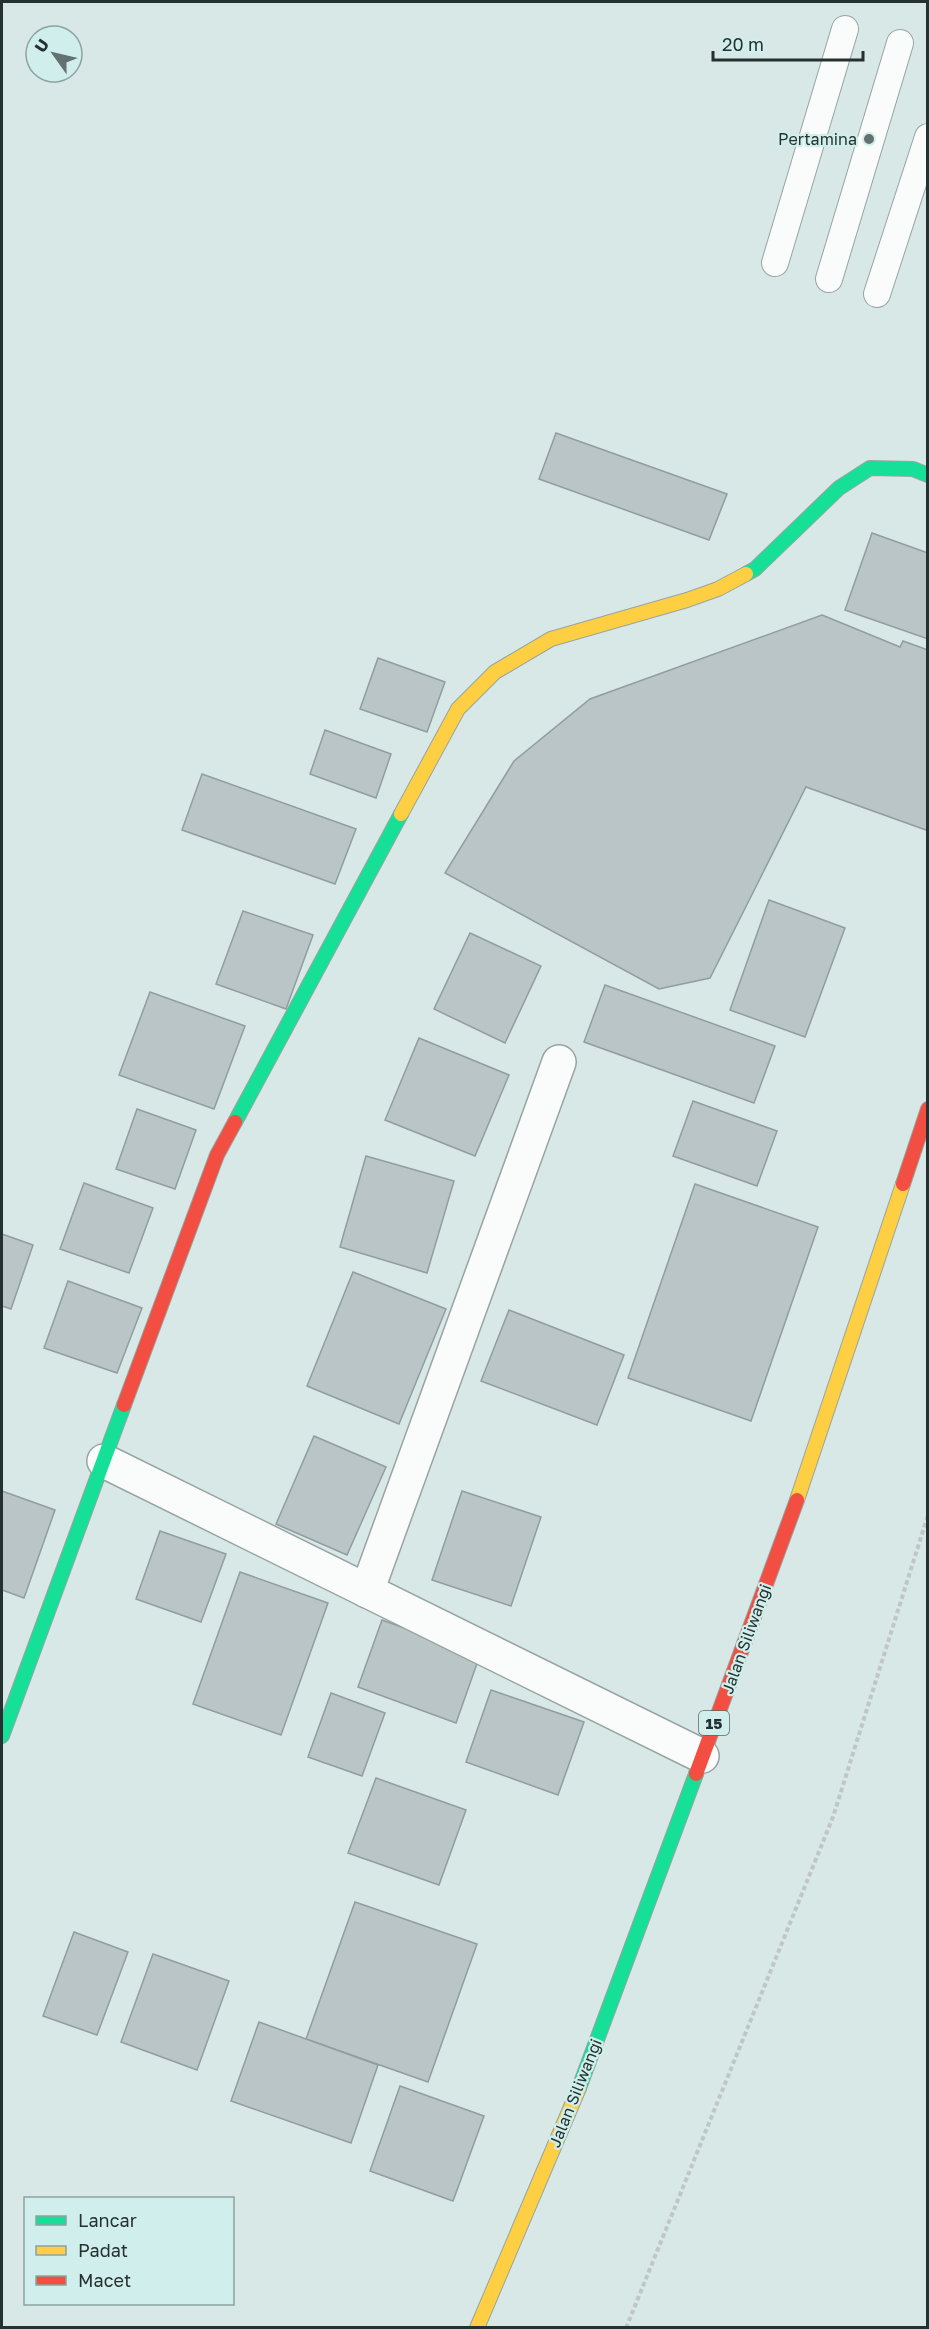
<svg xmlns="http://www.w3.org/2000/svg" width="929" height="2329" font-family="'Golos Text',sans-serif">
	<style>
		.building { fill: #b9c5c7; stroke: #919d9e; stroke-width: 1.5 }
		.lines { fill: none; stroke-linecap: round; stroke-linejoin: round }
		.lane-casing { stroke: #97a4a2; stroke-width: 28 }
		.street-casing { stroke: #97a4a2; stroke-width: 36 }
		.fast-casing { stroke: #97a4a2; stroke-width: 16 }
		.slow-casing { stroke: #97a4a2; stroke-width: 16 }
		.jam-casing { stroke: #97a4a2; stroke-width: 16 }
		.path { stroke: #c0c6c5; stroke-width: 4; stroke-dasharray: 4.5 3; stroke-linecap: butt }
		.lane { stroke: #f9fcfb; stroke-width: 26 }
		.street { stroke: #f9fcfb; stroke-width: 33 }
		.fast { stroke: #16e098; stroke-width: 14 }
		.slow { stroke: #ffcf43; stroke-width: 14 }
		.jam { stroke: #f24e42; stroke-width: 14 }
		.poi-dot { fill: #637170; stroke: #d0efec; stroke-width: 2 }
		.labels { text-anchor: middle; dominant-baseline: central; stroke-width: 4.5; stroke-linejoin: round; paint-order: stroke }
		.shield { fill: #d0efec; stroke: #586a68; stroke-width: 1.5 }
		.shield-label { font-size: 15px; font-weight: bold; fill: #253130 }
		.poi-label { font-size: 16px; fill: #253130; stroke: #d0efec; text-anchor: end }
		.street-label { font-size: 16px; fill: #253130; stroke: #d0efec }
	</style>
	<rect width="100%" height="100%" fill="#d7e8e6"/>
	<g class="building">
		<polygon points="556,433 727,494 709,540 539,479"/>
		<polygon points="872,533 928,553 928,639 845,610"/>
		<polygon points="822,615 900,647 903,641 928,650 928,826 926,830 806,787 710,978 659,989 445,873 514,761 590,699"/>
		<polygon points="378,658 445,682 427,732 360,709"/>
		<polygon points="325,730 391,754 376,798 310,774"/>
		<polygon points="202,774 356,829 335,884 182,830"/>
		<polygon points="769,900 845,928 805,1037 730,1010"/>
		<polygon points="243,911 313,935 286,1009 216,984"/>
		<polygon points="470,933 541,966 505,1043 434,1009"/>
		<polygon points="605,985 775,1046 754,1103 584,1042"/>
		<polygon points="150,992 245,1026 214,1109 119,1075"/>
		<polygon points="419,1038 509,1075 475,1156 385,1120"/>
		<polygon points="693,1101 777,1131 757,1186 673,1156"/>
		<polygon points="137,1109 196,1130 175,1189 116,1169"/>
		<polygon points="366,1156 454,1181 427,1273 340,1247"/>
		<polygon points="84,1183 153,1208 129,1273 60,1249"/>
		<polygon points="695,1184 818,1227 751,1421 628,1378"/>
		<polygon points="2,1234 33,1245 11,1309 2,1306"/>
		<polygon points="353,1272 446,1309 399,1424 307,1386"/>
		<polygon points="68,1281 142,1308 117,1373 44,1348"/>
		<polygon points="509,1310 624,1355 597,1425 481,1381"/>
		<polygon points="314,1436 386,1467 347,1555 276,1524"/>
		<polygon points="2,1491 55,1510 24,1598 2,1590"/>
		<polygon points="462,1491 541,1517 511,1606 432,1580"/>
		<polygon points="160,1531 226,1554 201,1622 136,1599"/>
		<polygon points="240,1572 328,1603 281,1735 193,1704"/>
		<polygon points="382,1620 480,1655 456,1723 358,1687"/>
		<polygon points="491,1690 584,1722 558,1795 466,1762"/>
		<polygon points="331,1693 385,1713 362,1776 308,1757"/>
		<polygon points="376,1778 466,1810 439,1885 348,1853"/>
		<polygon points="355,1902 477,1944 428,2082 306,2039"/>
		<polygon points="74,1932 128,1952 97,2035 43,2016"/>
		<polygon points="153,1954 229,1981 197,2070 121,2042"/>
		<polygon points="259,2022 378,2065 351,2143 231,2101"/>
		<polygon points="400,2086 484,2116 453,2201 370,2171"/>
	</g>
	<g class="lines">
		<defs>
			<g id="lane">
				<polyline points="775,263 845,29"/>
				<polyline points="829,279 900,43"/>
				<polyline points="877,294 928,137"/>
			</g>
			<g id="street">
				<polyline points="104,1461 702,1756"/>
				<polyline points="367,1591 559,1062"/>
			</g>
			<g id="fast">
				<polyline points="746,574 755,569 839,488 870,468 913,469 928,475"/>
				<polyline points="235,1122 401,814"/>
				<polyline points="2,1736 124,1405"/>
				<polyline points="579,2088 696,1774"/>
			</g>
			<g id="slow">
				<polyline points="401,814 458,709 495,672 551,639 687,600 718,589 746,574"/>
				<polyline points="797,1500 903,1184"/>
				<polyline points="477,2328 579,2088"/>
			</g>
			<g id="jam">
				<polyline points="903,1184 928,1109"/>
				<polyline points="124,1405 217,1155 235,1122"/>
				<polyline points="696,1774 797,1500"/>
			</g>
		</defs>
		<use href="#lane" class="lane-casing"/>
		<use href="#street" class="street-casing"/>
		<use href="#fast" class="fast-casing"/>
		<use href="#slow" class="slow-casing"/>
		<use href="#jam" class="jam-casing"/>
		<polyline class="path" points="626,2328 833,1817 928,1515"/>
		<use href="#lane" class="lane"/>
		<use href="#street" class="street"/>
		<use href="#fast" class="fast"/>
		<use href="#slow" class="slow"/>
		<use href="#jam" class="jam"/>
	</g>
	<circle class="poi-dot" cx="869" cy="139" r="6"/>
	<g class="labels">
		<rect class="shield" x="699" y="1711" width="30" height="24" rx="4.5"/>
		<g class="shield-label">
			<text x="714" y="1723">15</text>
		</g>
		<g class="poi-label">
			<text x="857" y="139">Pertamina</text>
		</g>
		<g class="street-label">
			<text transform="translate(746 1639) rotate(-70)">Jalan Siliwangi</text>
			<text transform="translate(575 2093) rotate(-68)">Jalan Siliwangi</text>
		</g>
	</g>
	<rect width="929" height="2329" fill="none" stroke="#253130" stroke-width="6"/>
	<rect x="24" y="2197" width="210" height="108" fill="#d0efec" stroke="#8ca3a1" stroke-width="1.5"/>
	<rect x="36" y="2216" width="30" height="9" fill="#16e098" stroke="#8ca3a1" stroke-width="1.5"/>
	<text x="78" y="2227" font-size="18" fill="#253130">Lancar</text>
	<rect x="36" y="2246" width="30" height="9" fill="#ffcf43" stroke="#8ca3a1" stroke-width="1.5"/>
	<text x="78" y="2257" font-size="18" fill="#253130">Padat</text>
	<rect x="36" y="2276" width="30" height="9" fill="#f24e42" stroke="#8ca3a1" stroke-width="1.5"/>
	<text x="78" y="2287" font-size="18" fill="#253130">Macet</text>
	<g transform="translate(54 54) rotate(304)"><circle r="28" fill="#d0efec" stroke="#8ca3a1" stroke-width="1.5"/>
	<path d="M0-4.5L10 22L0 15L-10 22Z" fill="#637170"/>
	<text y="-9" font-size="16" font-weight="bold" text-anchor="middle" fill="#253130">U</text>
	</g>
	<path d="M713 51v9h150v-9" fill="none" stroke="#253130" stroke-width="3"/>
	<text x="722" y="51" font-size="18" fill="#253130" stroke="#d0efec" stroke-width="4.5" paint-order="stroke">20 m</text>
</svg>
